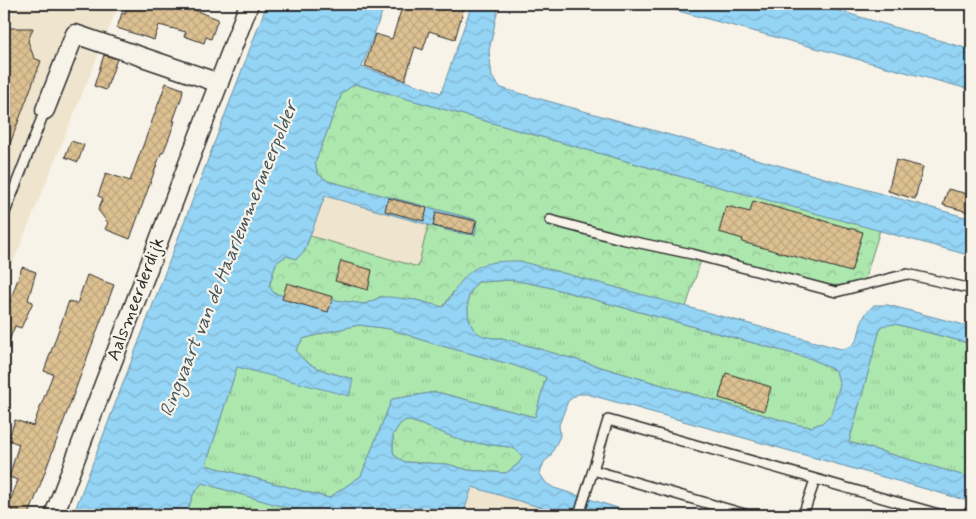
<svg xmlns="http://www.w3.org/2000/svg" width="976" height="519" font-family="Mynerve,sans-serif">
	<style>
		.built { fill: #efe4ce }
		.grass { fill: url(#grass-tufts); stroke: #6c896c }
		.forest { fill: url(#forest-crowns); stroke: #6c896c }
		.water { fill: url(#water-waves); stroke: #6a90a4; fill-rule: evenodd }
		.building { fill: url(#building-cross-hatch); stroke: #2b2b2b }
		.lines { fill: none; stroke-linecap: round; stroke-linejoin: round }
		.service-casing { stroke: #2b2b2b; stroke-width: 12 }
		.minor-casing { stroke: #2b2b2b; stroke-width: 21 }
		.service { stroke: #f7f3e8; stroke-width: 9 }
		.minor { stroke: #f7f3e8; stroke-width: 18 }
		.labels { text-anchor: middle; dominant-baseline: central; stroke-width: 4.5; stroke-linejoin: round; paint-order: stroke }
		.street-label { font-size: 18px; fill: #2b2b2b; stroke: #f7f3e8 }
		.water-label { font-size: 19px; font-style: italic; fill: #45555e; stroke: #f7f3e8 }
	</style>
	<defs>
		<pattern id="grass-tufts" width="24" height="20" patternUnits="userSpaceOnUse" patternTransform="scale(1.25)"><rect width="24" height="20" fill="#ace7ad"/><path d="M3 7l-1-3M5 7V3M7 7l1-3M15 17l-1-3M17 17v-4M19 17l1-3" fill="none" stroke="#94c695"/></pattern>
		<pattern id="forest-crowns" width="20" height="18" patternUnits="userSpaceOnUse" patternTransform="scale(1.25)"><rect width="20" height="18" fill="#ace7ad"/><path d="M2 6a3 3 0 1 1 6 0M12 15a3 3 0 1 1 6 0" fill="none" stroke="#94c695"/></pattern>
		<pattern id="water-waves" width="16" height="10" patternUnits="userSpaceOnUse" patternTransform="scale(1.25)"><rect width="16" height="10" fill="#94d4f5"/><path d="M0 5q4-4 8 0t8 0" fill="none" stroke="#80b6d2"/></pattern>
		<pattern id="building-cross-hatch" width="8" height="8" patternUnits="userSpaceOnUse" patternTransform="scale(1.25)"><rect width="8" height="8" fill="#ddc192"/><path d="M0 0l8 8M0 8l8-8" fill="none" stroke="#bea67e"/></pattern>
	</defs>
	<rect width="100%" height="100%" fill="#f7f3e8"/>
	<filter id="ink" filterUnits="userSpaceOnUse"><feTurbulence type="fractalNoise" baseFrequency=".02" numOctaves="2"/><feDisplacementMap in="SourceGraphic" scale="10" xChannelSelector="R" yChannelSelector="G"/><feConvolveMatrix kernelMatrix="1 2 1 2 8 2 1 2 1" color-interpolation-filters="sRGB"/></filter>
	<g filter="url(#ink)">
		<g class="built">
			<polygon points="4,4 119,4 4,285"/>
			<polygon points="324,196 428,225 418,267 310,236"/>
			<polygon points="472,487 566,515 463,515"/>
		</g>
		<g class="grass">
			<path d="M513 280 548 287 812 359 836 371 840 385 831 414 822 423 811 427 795 424 502 338C481 339 469 333 468 310 467 298 469 291 478 282Z"/>
			<polygon points="895,324 972,344 972,478 849,442 881,325"/>
			<path d="M359 325 391 329 431 343 513 365 546 377 535 417 436 392 392 399 361 476 329 498 206 465 237 367 353 379C333 373 306 369 296 350L303 339 327 332Z"/>
			<polygon points="202,483 309,514 311,515 186,515 193,495"/>
		</g>
		<g class="forest">
			<polygon points="355,84 679,176 880,230 863,285 793,286 701,260 686,307 519,261 453,292 443,307 416,300 381,297 365,304 335,300 324,305 309,304 274,293 269,287 276,263 286,256 296,258 304,252 310,236 418,267 428,225 454,232 475,235 477,220 328,181 318,174 315,163 342,93"/>
			<polygon points="406,420 417,423 466,442 509,447 515,449 523,457 518,464 506,473 468,470 447,464 405,462 395,456 393,451 393,435 400,424"/>
		</g>
		<g class="water">
			<path d="M267 4H385L362 67 441 93 472 4H499L489 51 492 77 501 88 972 219V256L679 176 355 84 342 93 315 163 318 174 328 181 477 220 475 235 454 232 325 196 304 252 296 259 286 256 276 263 269 286 274 293 309 304 324 305 335 300 365 304 381 297H390L416 300 443 307C451 298 456 287 464 278 478 261 499 261 519 261L841 349C863 346 856 330 865 315 867 311 871 308 874 305H888L972 327V344L895 324 881 326 849 442 972 478V502L587 394H578L568 401 559 425 560 436 550 457 544 462 540 474 546 483 554 488 640 515H566L472 487 463 515H311L202 483 193 495 186 515H73ZM513 280 548 287 812 359 836 371 840 385 831 414 822 423 811 427 795 424 502 338C481 339 469 332 468 310 467 298 469 291 478 282ZM359 325 390 329 431 343 513 365 546 377 535 417 436 392 392 399 361 476 329 498 206 465 237 367 349 396 353 379C333 373 306 369 296 350L303 339 327 332ZM406 420 417 423 466 442 509 447 515 449 523 457 518 464 506 473 468 470 447 464 405 462 395 456 393 452V435L400 424Z"/>
			<polygon points="652,4 816,4 972,50 972,90"/>
		</g>
		<g class="building">
			<polygon points="128,4 184,4 195,8 194,10 218,19 211,39 206,37 204,43 184,36 186,32 159,25 154,40 117,28 122,13 125,14"/>
			<polygon points="403,4 465,4 455,39 429,31 423,50 415,47 405,80 365,66 375,34 392,39"/>
			<polygon points="4,28 33,28 28,41 34,58 41,61 5,157 4,157"/>
			<polygon points="104,55 117,59 106,90 94,86"/>
			<polygon points="166,83 183,89 182,96 173,121 175,121 169,138 163,153 161,153 130,239 105,229 108,223 98,210 103,198 98,196 106,173 130,181"/>
			<polygon points="71,141 84,145 78,162 65,157"/>
			<polygon points="896,160 923,167 915,199 888,191"/>
			<polygon points="948,189 972,195 972,213 943,205"/>
			<polygon points="388,198 427,208 424,221 385,211"/>
			<polygon points="753,201 863,232 851,272 742,242 743,239 719,232 726,206 750,212"/>
			<polygon points="436,212 476,221 473,234 433,226"/>
			<polygon points="341,261 372,270 368,290 335,281"/>
			<polygon points="22,267 36,272 28,300 33,302 21,328 15,326 4,353 4,309 7,310"/>
			<polygon points="87,275 114,285 39,488 29,515 24,515 7,509 18,480 9,477 19,444 8,440 15,420 33,426 53,374 44,371 69,301 77,304"/>
			<polygon points="287,283 333,297 328,312 282,299"/>
			<polygon points="726,373 771,387 764,411 719,398"/>
		</g>
		<g class="lines">
			<defs>
				<g id="service">
					<polyline points="4,215 45,110"/>
					<polyline points="550,220 621,239 692,254 836,292 907,274 972,289"/>
					<polyline points="593,470 608,420 942,515"/>
					<polyline points="579,515 593,470 748,515"/>
					<polyline points="803,515 815,480"/>
				</g>
				<g id="minor">
					<polyline points="45,110 75,34 219,83"/>
					<polyline points="54,515 249,4"/>
				</g>
			</defs>
			<use href="#service" class="service-casing"/>
			<use href="#minor" class="minor-casing"/>
			<use href="#service" class="service"/>
			<use href="#minor" class="minor"/>
		</g>
	</g>
	<g class="labels">
		<g class="street-label">
			<text transform="translate(136 299) rotate(-69)">Aalsmeerderdijk</text>
		</g>
		<g class="water-label">
			<text transform="translate(229 259) rotate(-68)">Ringvaart van de Haarlemmermeerpolder</text>
		</g>
	</g>
	<rect width="976" height="519" fill="none" stroke="#f7f3e8" stroke-width="20"/>
	<rect x="10" y="10" width="956" height="499" fill="none" stroke="#2b2b2b" stroke-width="2" filter="url(#ink)"/>
</svg>
